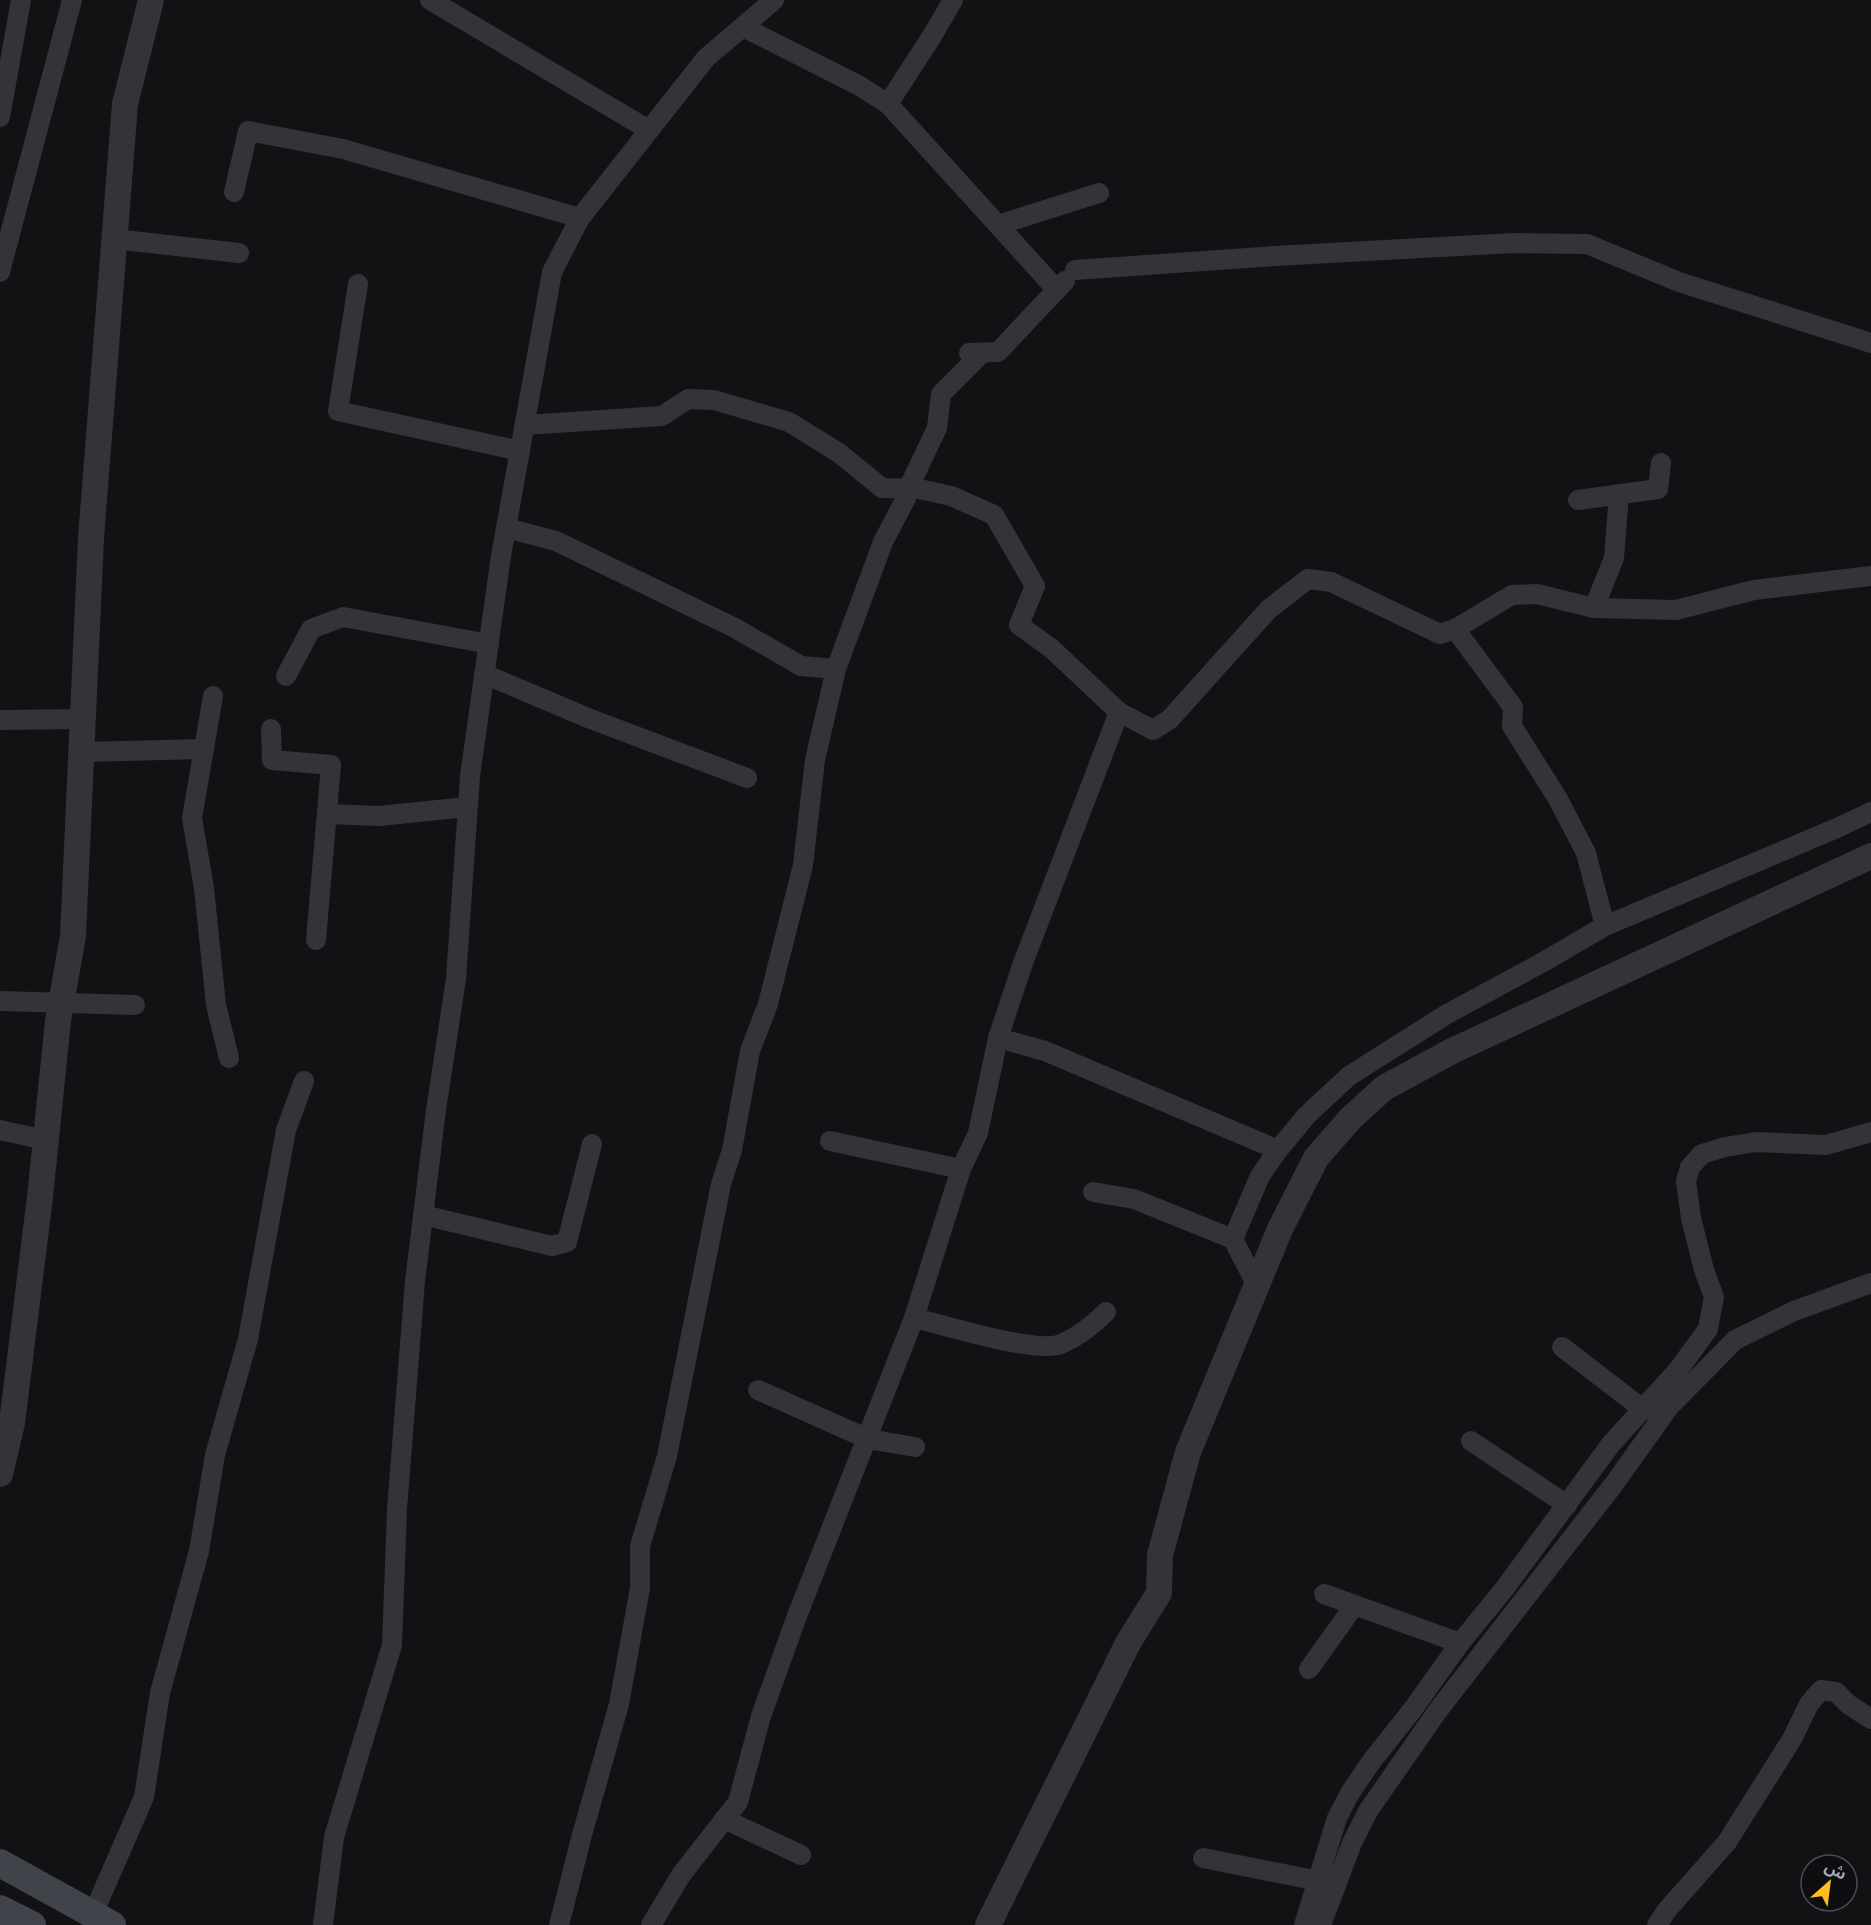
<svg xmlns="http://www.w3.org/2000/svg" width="1871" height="1925" font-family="Helvetica,'Noto Sans Arabic',sans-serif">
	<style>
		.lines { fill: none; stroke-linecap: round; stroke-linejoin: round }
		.minor { stroke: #33343a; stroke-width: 20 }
		.tertiary { stroke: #33343a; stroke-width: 26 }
		.secondary { stroke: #41434a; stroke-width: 28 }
	</style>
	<rect width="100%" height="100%" fill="#121214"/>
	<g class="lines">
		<g class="minor">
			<polyline points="430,0 649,130"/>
			<polyline points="743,27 858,85 888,104 1057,290"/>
			<polyline points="888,104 932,36 953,0"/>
			<polyline points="0,117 21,0"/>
			<polyline points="234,192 248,131 343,149 580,218"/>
			<polyline points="998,225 1099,193"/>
			<polyline points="114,239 239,253"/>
			<polyline points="1075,270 1275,256 1514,243 1587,244 1679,282 1871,343"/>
			<polyline points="0,272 72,0"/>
			<polyline points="358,284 338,411 520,451"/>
			<polyline points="969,353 998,352 1065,281"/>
			<polyline points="525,425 662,416 688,399 714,400 789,422 839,453 882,488 919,489 951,496 994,515 1035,586 1019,625 1052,649 1119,712 1023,963 998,1038 978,1133 961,1169 914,1318 797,1616 761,1716 738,1802 681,1875 651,1925"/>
			<polyline points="1578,500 1658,489 1661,463"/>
			<polyline points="506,528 556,541 735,628 801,666 836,669"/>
			<polyline points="1594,608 1614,558 1619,494"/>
			<polyline points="1455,629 1513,707 1512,726 1558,799 1586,853 1605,926"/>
			<polyline points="484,674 588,718 747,778"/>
			<polyline points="286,676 311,629 343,617 489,644"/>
			<polyline points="213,696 192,818 204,888 216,1005 229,1058"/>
			<polyline points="1119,712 1153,730 1170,719 1269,609 1308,579 1331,582 1440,634 1455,629 1512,595 1537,594 1594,608 1676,610 1754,590 1871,576"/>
			<polyline points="0,720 83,719"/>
			<polyline points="271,729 272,760 331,765 316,940"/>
			<polyline points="81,752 204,749"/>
			<polyline points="327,814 379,816 467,807"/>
			<polyline points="0,1001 135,1005"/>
			<polyline points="998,1038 1045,1051 1278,1150"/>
			<polyline points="0,1130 45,1140"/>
			<polyline points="830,1141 961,1169"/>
			<polyline points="1093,1192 1134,1199 1233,1239"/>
			<polyline points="423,1215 552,1246 567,1242 592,1144"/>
			<polyline points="1257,1286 1233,1239 1260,1176 1278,1150 1307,1115 1349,1076 1447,1014 1545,961 1605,926 1837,828 1871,812"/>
			<path d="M914 1318C944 1325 1036 1354 1061 1344 1078 1337 1093 1325 1106 1312"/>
			<polyline points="1562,1347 1644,1410"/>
			<polyline points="758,1390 868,1439 915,1447"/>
			<polyline points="1471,1441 1567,1505"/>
			<polyline points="1324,1594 1460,1643"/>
			<polyline points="1309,1669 1354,1606"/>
			<polyline points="724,1819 801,1855"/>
			<polyline points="1203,1858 1319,1881"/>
			<polyline points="93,1914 144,1797 160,1693 199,1551 215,1455 248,1339 286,1130 304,1081"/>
			<polyline points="323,1925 334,1837 392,1645 397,1509 415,1281 436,1110 456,979 470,776 501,556 552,272 580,218 706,58 774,0"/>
			<polyline points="559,1925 582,1835 619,1704 640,1588 640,1546 667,1456 721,1184 732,1150 750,1051 768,1004 803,865 815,760 836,669 883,542 906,498 908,489 937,428 941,394 982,353"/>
			<polyline points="1304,1925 1337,1818 1350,1793 1371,1762 1413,1709 1460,1643 1505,1588 1611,1444 1678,1370 1708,1329 1714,1297 1704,1270 1691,1218 1686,1181 1690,1167 1702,1154 1725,1147 1756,1142 1826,1145 1871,1132"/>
			<polyline points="1321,1925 1352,1843 1368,1811 1439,1709 1614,1484 1669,1407 1735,1340 1794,1311 1871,1283"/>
			<polyline points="1657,1925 1667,1910 1727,1842 1792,1739 1809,1704 1821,1690 1836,1692 1848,1704 1871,1719"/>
		</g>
		<g class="tertiary">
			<polyline points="0,1474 12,1423 40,1197 58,1021 73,936 91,538 125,104 151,0"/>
			<polyline points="988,1925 1128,1643 1159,1593 1160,1555 1188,1452 1280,1229 1316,1158 1351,1118 1384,1088 1452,1051 1871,856"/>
		</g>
		<g class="secondary">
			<polyline points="0,1863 112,1925"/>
			<polyline points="0,1909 32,1925"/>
		</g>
	</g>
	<g transform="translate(1829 1883) rotate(28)"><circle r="28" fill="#0e0d0f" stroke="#4a4b52" stroke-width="1.5"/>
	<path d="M0-4.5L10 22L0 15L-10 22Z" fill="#ffbd20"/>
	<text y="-9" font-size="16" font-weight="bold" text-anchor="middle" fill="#a3a8b6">ش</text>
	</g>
</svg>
